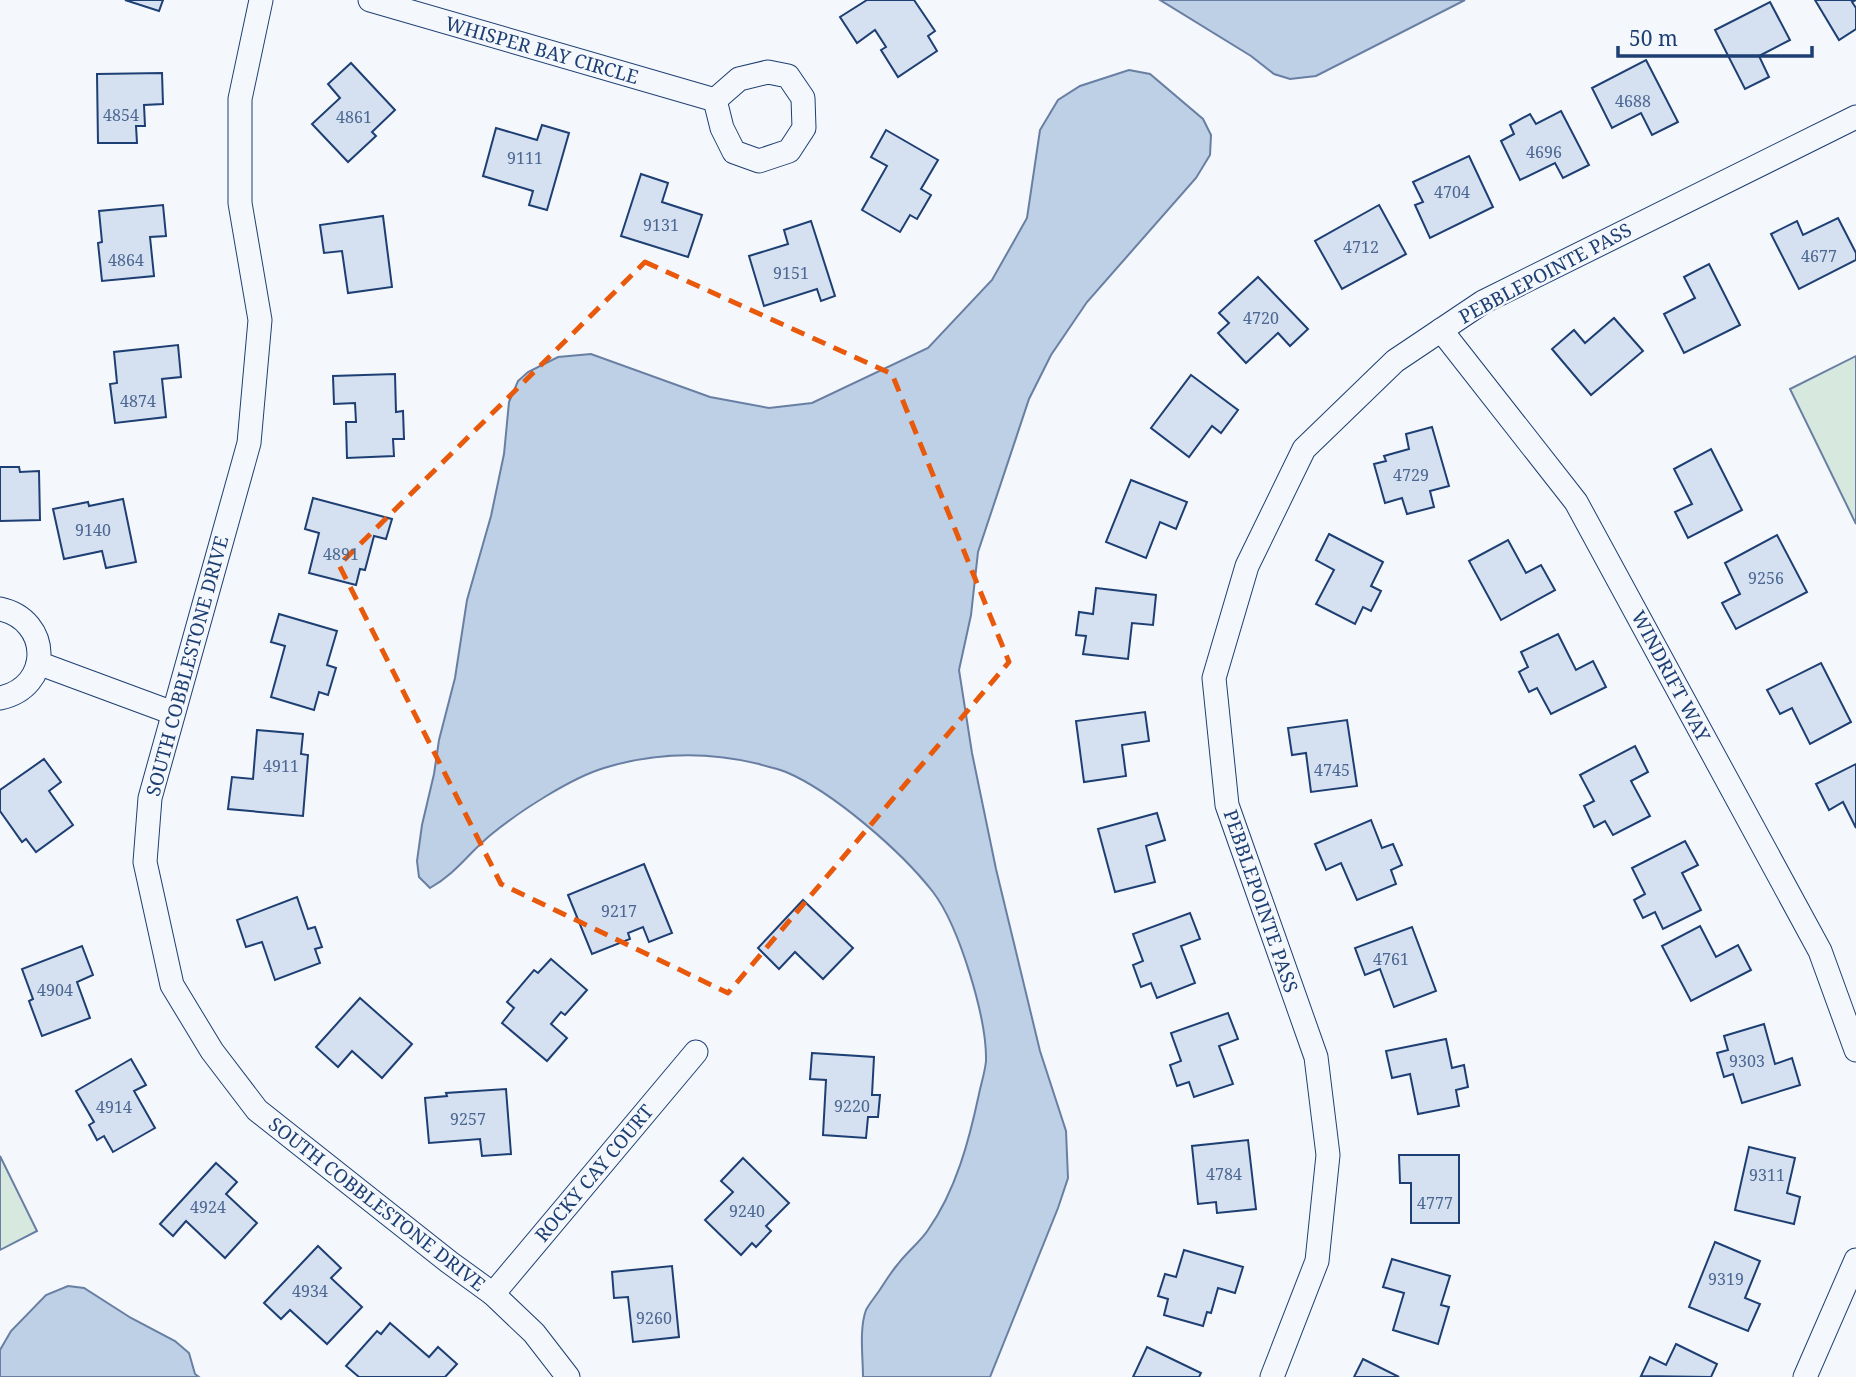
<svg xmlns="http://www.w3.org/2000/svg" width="1856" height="1377" font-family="'Noto Serif',serif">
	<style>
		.green { fill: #d7e8df; stroke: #687fa3; stroke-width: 2 }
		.water { fill: #bed0e5; stroke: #687fa3; stroke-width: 2 }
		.building { fill: #d5e0f0; stroke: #1d3f73; stroke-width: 2 }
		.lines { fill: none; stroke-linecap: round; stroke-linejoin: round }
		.minor-casing { stroke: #1d3f73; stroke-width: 25 }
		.minor { stroke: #f4f7fb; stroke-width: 23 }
		.marked { fill: none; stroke: #e8590c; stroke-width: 5; stroke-dasharray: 14 9; stroke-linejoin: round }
		.labels { text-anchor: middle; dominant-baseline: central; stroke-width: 5; stroke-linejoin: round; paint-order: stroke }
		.number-label { font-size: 16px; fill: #4b6792 }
		.street-label { font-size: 19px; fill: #1d3f73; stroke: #f4f7fb }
	</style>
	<rect width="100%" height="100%" fill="#f4f7fb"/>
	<g class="green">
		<polygon points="1856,356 1856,524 1790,389"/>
		<polygon points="0,1156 37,1231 0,1250"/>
	</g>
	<g class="water">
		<polygon points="1160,0 1465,0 1316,76 1290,79 1274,74 1251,56"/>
		<path d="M1129 70 1150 74 1203 119 1211 135 1210 155 1196 178 1087 302 1051 355 1029 399 978 552 971 615 959 670 972 753 996 869 1040 1051 1066 1131 1068 1178 1058 1208 990 1377H863C863 1357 859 1329 866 1310 869 1304 875 1297 879 1291 885 1282 891 1272 898 1264 907 1252 920 1242 928 1230 956 1190 969 1141 979 1094 981 1084 985 1072 986 1061 987 1018 959 926 933 892 901 851 833 792 786 772 777 768 767 767 759 764 706 751 656 752 604 768 571 778 520 811 493 833 469 852 458 872 430 888L419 877 417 861 422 825 434 774 439 740 455 678 467 600 491 516 504 454 509 402 518 381 528 372 558 357 591 354 710 397 769 408 812 403 928 348 992 280 1027 218 1040 130 1058 100 1080 86Z"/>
		<polygon points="68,1286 84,1288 131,1318 175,1341 189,1353 195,1374 199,1377 0,1377 0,1350 11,1331 46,1295"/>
	</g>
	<g class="building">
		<polygon points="125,0 163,0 159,11"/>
		<polygon points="867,0 914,0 935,31 928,36 937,51 898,77 881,50 886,47 875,30 857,43 840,17"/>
		<polygon points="1815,0 1856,0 1852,2 1856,8 1856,29 1839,40"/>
		<polygon points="1770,2 1790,40 1759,56 1769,77 1745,89 1715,30"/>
		<polygon points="1646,60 1678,122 1652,135 1641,113 1612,128 1592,88"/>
		<polygon points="351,63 395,110 372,132 376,136 348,162 312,124 340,98 328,84"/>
		<polygon points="162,73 163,104 144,105 145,126 136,126 137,143 98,143 97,74"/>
		<polygon points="1561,111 1589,165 1563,178 1555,163 1520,180 1501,141 1514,134 1510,125 1530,114 1536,124"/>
		<polygon points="542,125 569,133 547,210 529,205 533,191 483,176 496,128 537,140"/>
		<polygon points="886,130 938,160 921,189 931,195 917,219 910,215 900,232 862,210 887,166 871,157"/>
		<polygon points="1469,156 1493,207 1430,238 1415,205 1423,202 1413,182"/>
		<polygon points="641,174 668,183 662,202 702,215 688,257 621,236"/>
		<polygon points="163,205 166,236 150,237 154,276 102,281 98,243 102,242 99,211"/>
		<polygon points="1379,205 1406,254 1342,289 1315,241"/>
		<polygon points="383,216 392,287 348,293 342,251 324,253 320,225"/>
		<polygon points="1838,218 1856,253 1856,260 1799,289 1771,234 1797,221 1803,235"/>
		<polygon points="811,221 835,296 821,301 817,289 764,306 749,256 788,244 784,230"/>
		<polygon points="1709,264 1740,325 1684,353 1664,314 1695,298 1684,277"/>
		<polygon points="1258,277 1308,329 1290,346 1278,333 1246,363 1218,333 1229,323 1219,313"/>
		<polygon points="1614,318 1643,351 1591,395 1552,349 1574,330 1585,343"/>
		<polygon points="178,345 181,377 162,379 166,417 115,423 110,384 117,383 114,352"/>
		<polygon points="395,374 396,412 403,411 404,439 393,439 394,456 347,458 346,422 356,422 355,403 334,404 333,376"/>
		<polygon points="1191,375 1238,410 1221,433 1212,426 1189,457 1151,428"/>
		<polygon points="1432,427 1449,486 1430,491 1434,507 1407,514 1402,498 1385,503 1374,464 1386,461 1384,456 1409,449 1406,434"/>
		<polygon points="1711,449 1742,510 1688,538 1675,512 1692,504 1674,469"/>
		<polygon points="0,467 19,467 20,472 39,471 40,520 0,521"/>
		<polygon points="1131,480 1187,502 1176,529 1160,522 1146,558 1106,542"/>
		<polygon points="313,498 392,519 386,539 374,536 365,570 360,569 356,585 309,573 319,533 305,529"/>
		<polygon points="123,499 136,562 106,568 102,551 64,559 53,509 88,502 89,506"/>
		<polygon points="1329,534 1383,562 1371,586 1381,591 1371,611 1363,607 1355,624 1316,604 1334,570 1316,560"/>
		<polygon points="1777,535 1807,592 1736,629 1722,603 1740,594 1725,563"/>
		<polygon points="1508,540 1526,573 1541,565 1555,590 1501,620 1469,561"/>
		<polygon points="1096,588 1156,595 1153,625 1132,623 1128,659 1083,654 1086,636 1076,635 1079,612 1093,614"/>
		<polygon points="279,614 337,631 327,665 336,668 328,695 319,692 314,710 271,697 285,646 271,642"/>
		<polygon points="1558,634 1576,670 1593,661 1606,687 1551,714 1537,688 1529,692 1519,672 1528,667 1521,652"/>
		<polygon points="1821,663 1851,722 1810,744 1792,708 1780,714 1767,690"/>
		<polygon points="1145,712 1149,741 1122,745 1126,776 1084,782 1076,721"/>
		<polygon points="1347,720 1357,786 1311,792 1306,753 1292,755 1288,728"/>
		<polygon points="257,730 303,734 301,754 308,755 303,816 228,809 232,777 253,779"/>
		<polygon points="1635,746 1648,772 1631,781 1650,816 1613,835 1605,821 1594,827 1584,806 1594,801 1580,775"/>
		<polygon points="44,759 61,782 49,791 73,825 36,852 26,839 22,842 0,811 0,790"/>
		<polygon points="1856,764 1856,828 1843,802 1829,810 1816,784"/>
		<polygon points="1157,813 1165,840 1146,846 1155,882 1115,892 1098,829"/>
		<polygon points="1371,820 1382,848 1393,844 1402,865 1391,870 1396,884 1357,900 1341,863 1326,870 1315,844"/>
		<polygon points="1685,841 1698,865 1682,873 1701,910 1663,929 1655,912 1643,918 1634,900 1645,894 1632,868"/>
		<polygon points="644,864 672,933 649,942 643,927 628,933 630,939 592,954 568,895"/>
		<polygon points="297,897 308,929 315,927 322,947 315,949 320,963 275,980 262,942 246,947 237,920"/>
		<polygon points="803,900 853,948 823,979 795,952 779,969 758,948"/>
		<polygon points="1190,913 1200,939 1181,946 1195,983 1157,998 1151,983 1141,987 1133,965 1143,961 1133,934"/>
		<polygon points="1700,926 1716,957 1738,945 1751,970 1691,1001 1662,946"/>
		<polygon points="1412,927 1436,991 1394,1007 1380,969 1365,975 1355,948"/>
		<polygon points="82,946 93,975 77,982 90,1018 42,1036 29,1001 33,999 22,969"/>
		<polygon points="551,959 587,990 565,1015 561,1012 551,1024 567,1038 547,1061 502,1023 514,1008 507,1002 534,970 538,973"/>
		<polygon points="360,998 412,1044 382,1078 352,1051 338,1067 316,1047"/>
		<polygon points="1228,1013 1238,1039 1219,1046 1233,1084 1194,1097 1189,1082 1177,1086 1170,1065 1181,1061 1171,1033"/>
		<polygon points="1764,1024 1775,1064 1792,1058 1800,1085 1742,1103 1733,1074 1724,1077 1717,1053 1728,1050 1724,1036"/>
		<polygon points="1446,1039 1452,1068 1464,1065 1468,1087 1456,1090 1459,1106 1418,1114 1410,1074 1392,1078 1386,1051"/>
		<polygon points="812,1053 874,1057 872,1095 880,1095 878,1117 868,1117 866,1138 823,1135 826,1080 810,1079"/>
		<polygon points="131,1059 146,1085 134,1091 155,1128 113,1152 104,1136 97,1140 89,1125 94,1122 76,1091"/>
		<polygon points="506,1089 511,1154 482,1156 480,1139 429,1143 425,1098 447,1096 446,1093"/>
		<polygon points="1248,1140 1256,1209 1217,1213 1216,1202 1198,1204 1192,1146"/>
		<polygon points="1749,1147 1795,1158 1787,1193 1800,1197 1794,1224 1735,1210"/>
		<polygon points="1399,1155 1459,1155 1459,1223 1411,1223 1411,1183 1400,1183"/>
		<polygon points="743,1158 789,1203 766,1226 771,1231 756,1247 752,1243 741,1255 705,1220 733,1192 721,1181"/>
		<polygon points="216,1163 237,1182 226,1194 257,1223 225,1258 186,1221 173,1236 160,1224"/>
		<polygon points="1715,1242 1760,1261 1745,1298 1760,1304 1748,1331 1689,1307"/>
		<polygon points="318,1246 341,1268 331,1278 362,1307 327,1344 290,1310 281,1319 264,1303"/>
		<polygon points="1184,1250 1243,1267 1235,1293 1218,1288 1211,1313 1207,1312 1203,1326 1164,1315 1168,1299 1158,1296 1165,1274 1176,1277"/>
		<polygon points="1392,1259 1450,1276 1441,1305 1449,1307 1438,1344 1393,1330 1404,1293 1383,1287"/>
		<polygon points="672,1266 679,1337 633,1342 628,1297 614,1298 612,1272"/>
		<polygon points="390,1323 429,1357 438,1347 457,1364 445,1377 359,1377 346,1366 377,1331 381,1334"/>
		<polygon points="1676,1344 1717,1364 1711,1377 1641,1376 1650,1357 1666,1365"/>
		<polygon points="1147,1347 1201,1373 1199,1377 1133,1377"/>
		<polygon points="1363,1359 1399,1377 1354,1377"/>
	</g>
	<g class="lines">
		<defs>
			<g id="minor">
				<polyline points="261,0 240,99 240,203 260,320 249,443 150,798 145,862 172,985 212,1051 257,1110 449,1262 493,1294 534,1333 568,1377"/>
				<polyline points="370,0 715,100"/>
				<polygon points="768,72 788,76 803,98 804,128 789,151 759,161 734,152 722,128 715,100 739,79"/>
				<polyline points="1441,330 1576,502 1820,951 1856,1050"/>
				<path d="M0 609C51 620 53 687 0 698"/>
				<polyline points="38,663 173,713"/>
				<polyline points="493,1294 696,1052"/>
				<polyline points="1272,1377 1317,1261 1328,1155 1316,1057 1227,805 1214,678 1247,566 1304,449 1395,361 1483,302 1856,117"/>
				<polyline points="1805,1377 1856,1260"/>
			</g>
		</defs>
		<use href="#minor" class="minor-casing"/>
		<use href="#minor" class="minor"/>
	</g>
	<path class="marked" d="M645 262 892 374 1009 662 728 993 501 884 339 565Z"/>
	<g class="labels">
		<g class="number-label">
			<text x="1633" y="101">4688</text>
			<text x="121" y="115">4854</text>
			<text x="354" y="117">4861</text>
			<text x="1544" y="152">4696</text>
			<text x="525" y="158">9111</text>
			<text x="1452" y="192">4704</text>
			<text x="661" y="225">9131</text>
			<text x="1361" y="247">4712</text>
			<text x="1819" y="256">4677</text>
			<text x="126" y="260">4864</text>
			<text x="791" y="273">9151</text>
			<text x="1261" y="318">4720</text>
			<text x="138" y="401">4874</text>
			<text x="1411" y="475">4729</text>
			<text x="93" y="530">9140</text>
			<text x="341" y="554">4891</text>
			<text x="1766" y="578">9256</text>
			<text x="281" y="766">4911</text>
			<text x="1332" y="770">4745</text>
			<text x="619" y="911">9217</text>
			<text x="1391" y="959">4761</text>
			<text x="55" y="990">4904</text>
			<text x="1747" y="1061">9303</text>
			<text x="852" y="1106">9220</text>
			<text x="114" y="1107">4914</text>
			<text x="468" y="1119">9257</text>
			<text x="1224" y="1174">4784</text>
			<text x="1767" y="1175">9311</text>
			<text x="1435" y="1203">4777</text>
			<text x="208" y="1207">4924</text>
			<text x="747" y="1211">9240</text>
			<text x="1726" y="1279">9319</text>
			<text x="310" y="1291">4934</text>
			<text x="654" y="1318">9260</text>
		</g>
		<g class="street-label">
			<text transform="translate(542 50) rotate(16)">WHISPER BAY CIRCLE</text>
			<text transform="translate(1545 273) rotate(-28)">PEBBLEPOINTE PASS</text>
			<text transform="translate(187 666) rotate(-75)">SOUTH COBBLESTONE DRIVE</text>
			<text transform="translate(1671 676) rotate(62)">WINDRIFT WAY</text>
			<text transform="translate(1261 901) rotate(71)">PEBBLEPOINTE PASS</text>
			<text transform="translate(594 1173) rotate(-50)">ROCKY CAY COURT</text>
			<text transform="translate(377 1204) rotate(38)">SOUTH COBBLESTONE DRIVE</text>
		</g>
	</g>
	<path d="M1618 46v10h194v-10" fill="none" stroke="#1d3f73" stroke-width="3.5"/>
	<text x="1629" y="46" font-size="21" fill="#1d3f73" stroke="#f4f7fb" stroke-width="5" paint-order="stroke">50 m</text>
</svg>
